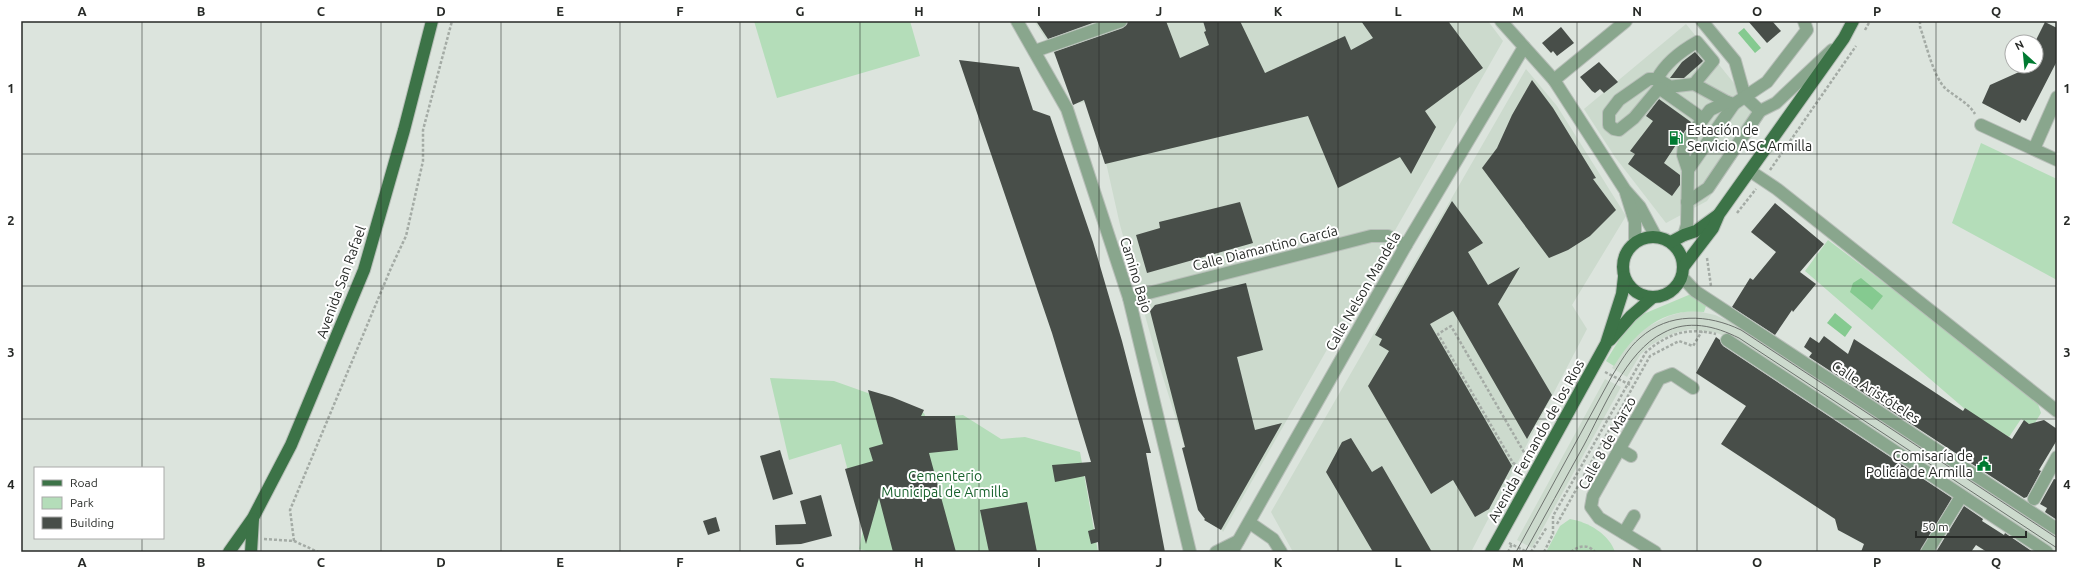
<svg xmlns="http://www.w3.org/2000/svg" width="2078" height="573" font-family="Ubuntu,sans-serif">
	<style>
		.built { fill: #ccdacd }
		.green { fill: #b4ddb9 }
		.water { fill: #85ca90 }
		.building { fill: #484e49 }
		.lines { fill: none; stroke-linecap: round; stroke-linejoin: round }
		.minor-casing { stroke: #b8bfb9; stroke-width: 14 }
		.major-casing { stroke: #b8bfb9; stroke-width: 14 }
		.path { stroke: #a4aba5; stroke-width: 2.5; stroke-dasharray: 3 2; stroke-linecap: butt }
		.minor { stroke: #89a68d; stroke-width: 12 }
		.major { stroke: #3c7347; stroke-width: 12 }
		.tram { stroke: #6d726e; stroke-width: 1 }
		.grid { fill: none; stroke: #272a27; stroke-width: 1; stroke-opacity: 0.55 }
		.labels { text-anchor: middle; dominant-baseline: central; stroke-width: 4; stroke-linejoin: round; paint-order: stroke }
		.poi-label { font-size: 14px; fill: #272a27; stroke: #fff; text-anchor: start }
		.street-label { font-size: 14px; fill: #272a27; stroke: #fff }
		.park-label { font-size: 14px; fill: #1a632e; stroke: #fff }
		.neatline { fill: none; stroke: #272a27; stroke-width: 1.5 }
		.grid-label { font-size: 13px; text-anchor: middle; font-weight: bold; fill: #272a27 }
	</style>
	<rect width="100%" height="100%" fill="#dce4dd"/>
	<g class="built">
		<polygon points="1034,21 1488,21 1503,41 1223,532 1219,524 1207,518 1156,355 1120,225 1107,167 1087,102 1079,103 1048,42"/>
		<polygon points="1686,24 1763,119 1707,201 1666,223 1615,157 1584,109"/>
		<polygon points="1526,69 1557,106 1626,216 1572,305 1587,329 1471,552 1293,552 1271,512"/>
		<polygon points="1697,311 1715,315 1737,325 2057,533 2057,552 2054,552 1733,340 1717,333 1690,329 1678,332 1667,336 1651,345 1640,355 1627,377 1612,368 1624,349 1643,329 1669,316 1683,312"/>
		<polygon points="1605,379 1621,387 1532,548 1517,540"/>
	</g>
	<g class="green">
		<polygon points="754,21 910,21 920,56 777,98"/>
		<polygon points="1981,143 2057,179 2057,280 1952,223"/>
		<polygon points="1828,240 2036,398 2041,413 2033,426 2021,419 2009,437 1966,410 1805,271"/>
		<path d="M1691 294 1707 303 1704 312C1662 307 1634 333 1614 366L1606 361 1622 335 1641 315Z"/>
		<polygon points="770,378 834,381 924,413 926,418 963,415 1001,439 1025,437 1080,452 1098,552 870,552 859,549 863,530 841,444 789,460"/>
		<path d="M1570 519C1588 522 1609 534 1615 552H1546L1560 526Z"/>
	</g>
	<g class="water">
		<polygon points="1744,28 1761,48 1755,53 1738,33"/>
		<polygon points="1861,278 1883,296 1872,310 1850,292 1853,283"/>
		<polygon points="1835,313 1852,327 1845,337 1827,323"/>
	</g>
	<g class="building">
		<polygon points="1036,21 1098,21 1048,39"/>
		<polygon points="1128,21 1166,21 1180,58 1209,45 1204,32 1206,31 1203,21 1240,21 1265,73 1345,36 1351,50 1373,38 1361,21 1448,21 1483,68 1425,111 1436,127 1411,174 1400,157 1338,188 1308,116 1105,164 1084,100 1073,105 1054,52 1123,28"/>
		<polygon points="1748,21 1772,21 1781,31 1767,43"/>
		<polygon points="2045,22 2057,28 2057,61 2026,121 2022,119 2020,123 1982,103 1990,85 2019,72 2020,66 2036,66 2036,40"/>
		<polygon points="1561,27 1574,43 1557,56 1553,51 1551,53 1542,43"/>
		<polygon points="1695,52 1703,61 1701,63 1684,78 1670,78 1682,62"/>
		<polygon points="959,60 1019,67 1033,110 1050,116 1093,242 1122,341 1151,453 1146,453 1165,552 1099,552 1098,542 1091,544 1088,531 1095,529 1085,476 1055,482 1052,465 1091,462 1052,333"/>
		<polygon points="1599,62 1618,82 1604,93 1600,89 1595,93 1592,91 1580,77"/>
		<polygon points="1532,80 1553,108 1596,178 1593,179 1616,210 1590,236 1568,250 1549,258 1482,168 1497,148 1512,115"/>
		<polygon points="1659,99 1691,122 1664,163 1680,175 1680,185 1672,196 1628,164 1635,154 1630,151 1653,121 1646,116"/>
		<polygon points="1452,201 1483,243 1468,252 1488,285 1520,267 1498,304 1552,395 1527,439 1453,311 1430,324 1512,466 1489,509 1475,517 1453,480 1431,494 1368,386 1389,351 1379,345 1382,339 1375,335"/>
		<polygon points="1240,202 1253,243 1147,273 1136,235 1160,228 1159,222"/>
		<polygon points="1775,203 1824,244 1800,272 1816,284 1793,312 1792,310 1775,335 1732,307 1750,278 1753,280 1776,252 1751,232"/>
		<polygon points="1246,283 1263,350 1237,357 1255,430 1282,423 1221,530 1204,520 1205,519 1198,510 1182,448 1185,447 1150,311 1155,305"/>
		<polygon points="1824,336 1848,354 1854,339 1963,411 1965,408 2012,439 2024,420 2029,424 2044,420 2057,429 2057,440 2039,470 2041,471 2027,497 2024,498 1809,357 1812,353 1804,347 1810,337 1819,343"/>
		<polygon points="1716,337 1720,340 1723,346 1952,498 1920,552 1861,552 1864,544 1838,530 1835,519 1721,444 1746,406 1696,373"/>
		<polygon points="868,390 892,397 924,410 921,416 955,416 958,450 929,453 956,552 893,552 879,498 866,544 845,469 873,461 869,448 883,444"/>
		<polygon points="1351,438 1372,472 1382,466 1432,552 1373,552 1326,472 1342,442"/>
		<polygon points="780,450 793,494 773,500 760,456"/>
		<polygon points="2054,479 2057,480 2057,520 2045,512 2047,508 2040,504"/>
		<polygon points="821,495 832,536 801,544 776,545 775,525 806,524 800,501"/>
		<polygon points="1027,502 1037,552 989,552 980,510"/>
		<polygon points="1964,506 1983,519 1982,521 2004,535 2005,533 2033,552 1987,552 1976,545 1971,552 1936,552"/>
		<polygon points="716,517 720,531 708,535 703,521"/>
	</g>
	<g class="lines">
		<defs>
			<g id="minor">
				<polyline points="1017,21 1067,109 1129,298 1190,552"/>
				<polyline points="1501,21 1554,80 1625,190 1640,207 1656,237"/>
				<polyline points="1702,21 1735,61 1745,97 1760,111 1776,103 1832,50"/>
				<polyline points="1035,51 1121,21"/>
				<path d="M1657 79C1666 62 1681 51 1697 42L1713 61 1694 84"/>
				<polyline points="1554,80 1626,21"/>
				<polyline points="1669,86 1657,79 1649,79 1619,100 1609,113 1609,125 1614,129 1619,130 1634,118 1659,88 1694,84 1727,102"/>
				<polyline points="1659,88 1703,119"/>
				<polyline points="1981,125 2057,160"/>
				<polyline points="2034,149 2057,97"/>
				<polyline points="1688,170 1734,104"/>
				<polyline points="1750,171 1777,189 2057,411"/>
				<polyline points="1626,193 1635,222 1635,242"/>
				<polyline points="1687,202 1708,188 1760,111"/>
				<polyline points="1684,235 1687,225 1688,170 1683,155 1684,144 1710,110 1727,102 1734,104 1767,82 1807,30 1804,21"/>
				<polyline points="1682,277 1695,291 2057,529"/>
				<polyline points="1129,298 1371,236 1388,236 1406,245"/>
				<polyline points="1727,340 2047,552"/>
				<polyline points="1619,449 1631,456"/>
				<polyline points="2034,499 2057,457"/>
				<polyline points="1250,523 1273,539 1281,552"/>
				<polyline points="1624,533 1634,516"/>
				<polyline points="1216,552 1238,541"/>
				<polyline points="1232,552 1406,245 1524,47"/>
				<polyline points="1655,552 1599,518 1591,507 1593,496 1659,379 1672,374 1693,388"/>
				<polyline points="1927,552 1959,500"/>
			</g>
			<g id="major">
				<circle cx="1653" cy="267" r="30"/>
				<polyline points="1671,242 1684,235 1696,231 1718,215"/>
				<polyline points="1684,266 1713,228 1719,214 1844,38 1853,21"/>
				<polyline points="1610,340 1631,316 1652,298"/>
				<polyline points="229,552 253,518 291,445 364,270 404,130 432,21"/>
				<polyline points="251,552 253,519"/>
				<polyline points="1491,552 1606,344 1622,294 1624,277"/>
			</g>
		</defs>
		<use href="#minor" class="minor-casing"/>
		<use href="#major" class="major-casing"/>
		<g class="path">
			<path d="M1920 21V27C1926 43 1933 76 1945 88 1955 97 1968 102 1975 114"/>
			<polyline points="1865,30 1870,21"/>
			<polyline points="1770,170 1856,46"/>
			<polyline points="1737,213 1756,189"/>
			<polyline points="1707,258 1711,286"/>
			<polyline points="1605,372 1632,386"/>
			<polyline points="1520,466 1513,463 1438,334 1451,326 1525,454"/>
			<polyline points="1557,524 1650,356 1679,341 1693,346 1702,331"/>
			<polyline points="264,539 294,541 318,552"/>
			<polyline points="294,541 290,510 391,268 406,236 423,161 423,130 452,21"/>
			<polyline points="1509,543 1527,552"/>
			<polyline points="1508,552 1512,544"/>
			<polyline points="1531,552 1547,527"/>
			<path d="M1544 552 1553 534V516L1646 352C1668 334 1686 327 1716 334"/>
			<path d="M1571 552C1579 545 1588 544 1595 552"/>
		</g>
		<use href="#minor" class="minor"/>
		<use href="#major" class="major"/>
		<g class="tram">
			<path d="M1516 552 1612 376C1620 363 1628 348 1640 338 1669 312 1708 314 1741 330L2057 538"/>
			<path d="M1525 552C1545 516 1564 481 1584 445 1603 410 1626 351 1663 333 1688 319 1715 326 1739 338L2057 548"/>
		</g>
	</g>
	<path class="grid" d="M142 21V468M261 21V552M381 21V552M501 21V552M620 21V552M740 21V552M860 21V552M979 21V552M1099 21V552M1218 21V552M1338 21V552M1458 21V552M1577 21V552M1697 21V552M1817 21V552M1936 21V552M21 154H2057M21 286H2057M21 419H2057M142 538V552"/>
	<defs>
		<symbol id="fuel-bare" viewBox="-9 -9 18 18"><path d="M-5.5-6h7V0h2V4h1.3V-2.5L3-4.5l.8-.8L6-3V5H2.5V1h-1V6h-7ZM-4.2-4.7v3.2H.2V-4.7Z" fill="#007a31" stroke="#fff" stroke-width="2.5" paint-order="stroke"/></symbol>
		<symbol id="civic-bare" viewBox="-9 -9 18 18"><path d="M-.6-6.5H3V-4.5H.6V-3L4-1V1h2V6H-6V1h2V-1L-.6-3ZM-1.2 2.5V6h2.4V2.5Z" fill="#007a31" stroke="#fff" stroke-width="2.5" paint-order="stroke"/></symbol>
	</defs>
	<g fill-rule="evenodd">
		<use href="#fuel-bare" x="1666" y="128" width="20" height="20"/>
		<use href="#civic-bare" x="1974" y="454" width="20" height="20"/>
	</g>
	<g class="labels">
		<g class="poi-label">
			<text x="1687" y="130">Estación de<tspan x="1687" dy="16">Servicio ASC Armilla</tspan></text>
			<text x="1973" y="456" text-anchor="end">Comisaría de<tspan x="1973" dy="16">Policía de Armilla</tspan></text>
		</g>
		<g class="street-label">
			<text transform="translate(1265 248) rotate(-14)">Calle Diamantino García</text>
			<text transform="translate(1136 275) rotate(73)">Camino Bajo</text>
			<text transform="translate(341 282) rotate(-70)">Avenida San Rafael</text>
			<text transform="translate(1363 291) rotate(-60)">Calle Nelson Mandela</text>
			<text transform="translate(1876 392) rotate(33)">Calle Aristóteles</text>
			<text transform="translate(1536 441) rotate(-61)">Avenida Fernando de los Ríos</text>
			<text transform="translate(1607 443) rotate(-61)">Calle 8 de Marzo</text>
		</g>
		<g class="park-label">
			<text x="945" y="476">Cementerio<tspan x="945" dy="16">Municipal de Armilla</tspan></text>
		</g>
	</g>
	<rect width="2078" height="573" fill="none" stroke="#ffffff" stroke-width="44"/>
	<rect x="34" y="467" width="130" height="72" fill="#ffffff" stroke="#a9aaa9"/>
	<rect x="42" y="480" width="20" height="6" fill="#3c7347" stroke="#a9aaa9"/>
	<text x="70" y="487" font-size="12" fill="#272a27">Road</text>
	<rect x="42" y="497" width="20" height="12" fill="#b4ddb9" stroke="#a9aaa9"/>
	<text x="70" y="507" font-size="12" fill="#272a27">Park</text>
	<rect x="42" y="517" width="20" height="12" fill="#484e49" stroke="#a9aaa9"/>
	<text x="70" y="527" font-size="12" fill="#272a27">Building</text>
	<g transform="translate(2024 54) rotate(333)"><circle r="19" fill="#ffffff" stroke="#a9aaa9"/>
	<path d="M0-3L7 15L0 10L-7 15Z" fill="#007a31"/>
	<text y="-6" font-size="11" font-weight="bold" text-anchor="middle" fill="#272a27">N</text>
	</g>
	<path d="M1916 531v6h110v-6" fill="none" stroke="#272a27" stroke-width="2"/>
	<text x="1922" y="531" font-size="12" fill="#272a27" stroke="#ffffff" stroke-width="3" paint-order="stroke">50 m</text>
	<rect x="22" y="22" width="2034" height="529" class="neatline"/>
	<g class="grid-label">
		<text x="82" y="16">A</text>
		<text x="201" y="16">B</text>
		<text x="321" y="16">C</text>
		<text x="441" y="16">D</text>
		<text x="560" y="16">E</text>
		<text x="680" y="16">F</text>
		<text x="800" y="16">G</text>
		<text x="919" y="16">H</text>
		<text x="1039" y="16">I</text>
		<text x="1159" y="16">J</text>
		<text x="1278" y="16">K</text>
		<text x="1398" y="16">L</text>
		<text x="1518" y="16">M</text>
		<text x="1637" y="16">N</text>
		<text x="1757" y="16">O</text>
		<text x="1877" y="16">P</text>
		<text x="1996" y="16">Q</text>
		<text x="11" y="93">1</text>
		<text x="2067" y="93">1</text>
		<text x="11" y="225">2</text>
		<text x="2067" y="225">2</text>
		<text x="11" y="357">3</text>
		<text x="2067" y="357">3</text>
		<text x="11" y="489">4</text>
		<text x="2067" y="489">4</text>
		<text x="82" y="567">A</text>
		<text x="201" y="567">B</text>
		<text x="321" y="567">C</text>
		<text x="441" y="567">D</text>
		<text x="560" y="567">E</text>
		<text x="680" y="567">F</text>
		<text x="800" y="567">G</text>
		<text x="919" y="567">H</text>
		<text x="1039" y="567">I</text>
		<text x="1159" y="567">J</text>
		<text x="1278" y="567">K</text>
		<text x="1398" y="567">L</text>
		<text x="1518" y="567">M</text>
		<text x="1637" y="567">N</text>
		<text x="1757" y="567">O</text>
		<text x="1877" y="567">P</text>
		<text x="1996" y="567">Q</text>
	</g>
</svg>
